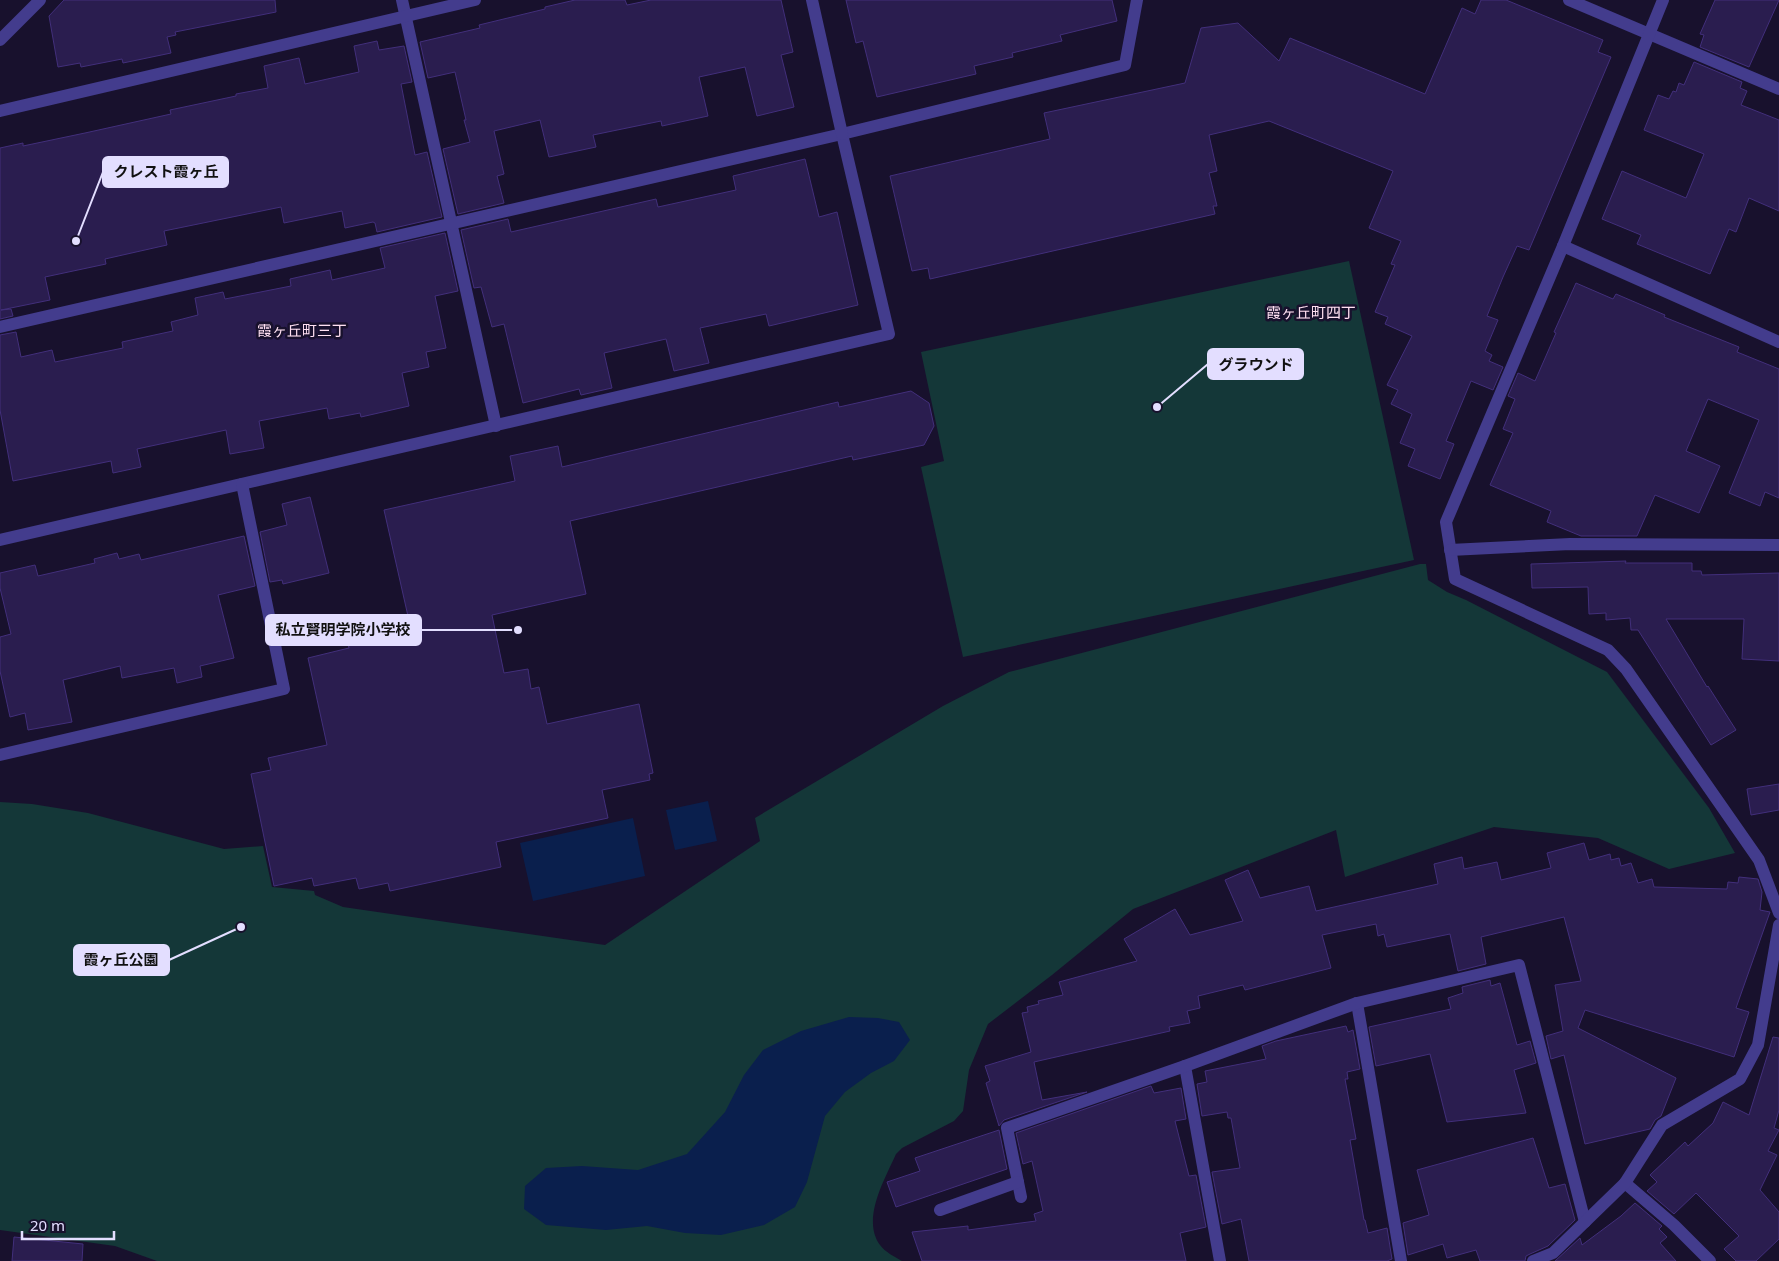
<svg xmlns="http://www.w3.org/2000/svg" width="1779" height="1261" font-family="'Noto Sans','Noto Sans JP',sans-serif">
	<style>
		.green { fill: #143738 }
		.water { fill: #0a1f4d }
		.building { fill: #2a1d4f; stroke: #422f7b }
		.lines { fill: none; stroke-linecap: round; stroke-linejoin: round }
		.minor { stroke: #433c8d; stroke-width: 12 }
		.tertiary { stroke: #433c8d; stroke-width: 12 }
		.labels { text-anchor: middle; dominant-baseline: central; stroke-width: 5; stroke-linejoin: round; paint-order: stroke }
		.neighbourhood-label { font-size: 15px; fill: #ffe0f2; stroke: #18112d }
		.leader { fill: none; stroke: #e3deff; stroke-width: 2 }
		.callout-dot { fill: #e3deff; stroke: #18112d; stroke-width: 2 }
		.callout { fill: #e3deff; stroke: #e3deff; stroke-width: 2 }
		.callout-label { font-size: 15px; text-anchor: middle; font-weight: bold; fill: #111 }
	</style>
	<rect width="100%" height="100%" fill="#18112d"/>
	<g class="green">
		<polygon points="1349,261 1414,560 963,657 921,467 944,461 921,352"/>
		<path d="M1420 564H1426L1428 580 1447 592 1466 600 1607 672 1709 808 1735 853 1669 869 1598 838 1494 827 1345 877 1336 830 1133 909 1052 975 988 1024 969 1070 963 1111 954 1121 902 1148 896 1154C885 1179 861 1219 880 1245 885 1252 895 1257 902 1261H157L115 1246 0 1230V802L32 804 88 813 224 849 263 846 272 887 314 891 315 895 343 907 605 945 760 841 755 818 943 706 1009 672Z"/>
	</g>
	<g class="water">
		<polygon points="708,801 717,841 675,850 666,810"/>
		<polygon points="633,818 645,876 533,901 520,843"/>
		<polygon points="849,1017 878,1018 899,1022 910,1040 894,1061 871,1073 845,1092 825,1116 807,1182 795,1207 764,1225 721,1235 685,1233 647,1226 606,1230 546,1225 524,1209 525,1186 546,1168 582,1166 638,1170 687,1154 725,1112 744,1075 763,1050 801,1031"/>
	</g>
	<g class="building">
		<polygon points="64,0 275,0 276,12 175,32 176,35 167,37 171,53 123,63 122,59 81,67 80,63 58,67 49,16"/>
		<polygon points="575,0 625,0 627,5 651,0 781,0 793,52 781,55 794,107 757,116 745,67 699,77 708,116 662,126 661,121 593,135 596,147 549,157 540,120 494,131 504,174 497,176 504,203 458,214 443,149 470,142 464,120 466,120 455,72 428,78 420,42 480,28 479,25 545,9 545,7"/>
		<polygon points="846,0 1112,0 1117,21 1060,35 1062,41 1012,53 1013,57 974,66 976,74 877,97 863,41 856,43"/>
		<polygon points="1481,0 1506,0 1603,40 1598,52 1611,57 1529,250 1517,246 1503,277 1487,316 1498,320 1485,351 1492,355 1489,361 1503,367 1493,390 1471,381 1446,441 1454,444 1440,479 1408,466 1415,449 1400,443 1412,414 1391,404 1398,390 1387,385 1412,336 1385,324 1388,317 1375,312 1395,265 1391,264 1401,241 1369,228 1393,171 1269,121 1209,135 1217,171 1209,173 1217,206 1213,206 1215,214 930,279 928,268 912,271 890,176 1050,139 1044,113 1185,83 1201,28 1238,23 1279,61 1290,38 1425,94 1462,8 1475,14"/>
		<polygon points="1715,0 1779,0 1749,67 1700,47 1704,35 1700,34"/>
		<polygon points="377,41 379,50 404,46 412,82 401,84 415,155 427,152 442,217 377,232 375,223 373,222 345,228 342,211 284,223 281,207 164,231 167,245 105,259 106,264 45,277 50,300 1,310 11,309 13,316 0,319 0,148 23,143 23,146 85,133 171,114 170,110 236,96 236,94 268,88 264,66 299,58 305,84 359,72 354,46"/>
		<polygon points="1694,62 1742,82 1740,88 1747,91 1741,105 1779,120 1779,211 1749,198 1736,232 1729,229 1710,274 1637,244 1641,235 1602,219 1622,171 1686,198 1704,154 1644,130 1658,95 1669,99 1673,91 1676,92 1679,83 1684,85"/>
		<polygon points="805,159 819,217 837,212 858,305 769,326 766,314 700,328 709,363 674,371 666,339 604,353 612,388 581,395 579,389 523,403 504,324 492,327 481,287 474,288 461,230 508,219 511,232 656,199 658,207 736,190 733,176"/>
		<polygon points="445,233 458,291 435,296 446,348 426,352 429,367 402,373 409,406 361,417 360,413 329,419 327,408 259,421 264,448 230,454 226,430 137,449 141,467 113,473 111,461 13,481 0,410 0,335 16,332 21,357 52,350 55,362 123,348 122,342 173,331 171,322 198,315 195,298 223,292 225,299 291,286 290,279 330,270 332,280 385,268 380,248"/>
		<polygon points="1576,283 1613,299 1616,294 1665,315 1664,317 1739,347 1737,352 1779,369 1779,498 1765,492 1760,506 1729,493 1759,420 1708,399 1686,451 1720,466 1699,513 1655,495 1637,536 1581,536 1547,522 1551,511 1490,485 1513,433 1503,429 1515,399 1508,396 1518,373 1535,381 1556,333 1554,332"/>
		<polygon points="911,391 929,403 934,426 924,445 853,460 852,456 570,521 586,594 492,615 504,673 528,669 531,689 539,687 547,724 639,704 653,773 649,774 650,780 602,790 608,818 496,842 501,867 390,891 388,883 359,889 356,878 314,886 312,878 274,886 251,774 271,770 268,758 327,745 308,658 349,648 347,639 410,625 384,510 515,481 510,456 558,446 562,467 838,402 839,407"/>
		<polygon points="310,497 329,573 283,584 282,580 270,582 260,532 287,525 282,504"/>
		<polygon points="244,536 255,586 218,595 234,658 200,666 202,677 177,683 174,668 122,678 120,666 63,680 72,722 28,730 25,713 10,717 0,671 0,637 11,634 0,588 0,573 35,565 38,576 95,563 94,559 117,553 119,559 139,554 141,560"/>
		<polygon points="1626,561 1625,563 1692,563 1692,571 1701,571 1702,575 1779,573 1779,661 1742,659 1744,619 1666,619 1707,687 1708,686 1736,730 1711,745 1638,630 1631,630 1630,618 1606,620 1606,613 1589,614 1588,587 1532,588 1531,564"/>
		<polygon points="1779,784 1779,810 1751,815 1747,789"/>
		<polygon points="1584,843 1589,860 1610,854 1611,860 1619,858 1621,866 1631,863 1638,883 1652,879 1654,887 1727,889 1728,882 1738,883 1739,877 1758,879 1762,892 1760,910 1770,912 1736,1008 1749,1012 1734,1057 1585,1010 1578,1028 1676,1078 1661,1116 1655,1120 1650,1129 1585,1144 1564,1055 1551,1059 1546,1036 1563,1031 1555,985 1581,981 1564,917 1481,937 1486,964 1458,971 1450,934 1387,947 1384,934 1378,936 1376,924 1322,935 1331,968 1245,990 1243,985 1198,996 1200,1008 1187,1011 1190,1023 1169,1027 1170,1031 1034,1062 1042,1100 1087,1092 1004,1120 999,1126 986,1083 990,1081 985,1066 1031,1052 1022,1013 1028,1012 1027,1007 1039,1004 1038,1001 1063,995 1059,982 1137,961 1124,939 1175,909 1190,935 1243,921 1225,880 1248,870 1260,898 1309,886 1316,911 1438,884 1434,864 1462,857 1464,869 1497,862 1501,880 1551,868 1547,853"/>
		<polygon points="1490,980 1491,986 1500,983 1517,1045 1530,1041 1536,1063 1514,1070 1526,1113 1447,1122 1430,1054 1376,1066 1369,1027 1451,1009 1448,998 1463,993 1462,987"/>
		<polygon points="1346,1026 1348,1032 1353,1030 1360,1069 1347,1072 1348,1079 1345,1079 1356,1139 1350,1140 1364,1220 1365,1220 1368,1233 1387,1228 1392,1259 1387,1261 1249,1261 1241,1219 1222,1224 1212,1172 1240,1168 1231,1118 1228,1118 1227,1112 1202,1116 1197,1084 1207,1082 1205,1071 1266,1059 1262,1046 1276,1041"/>
		<polygon points="1773,1037 1779,1038 1779,1110 1774,1128 1779,1130 1768,1151 1777,1155 1760,1190 1779,1212 1779,1239 1756,1261 1736,1261 1724,1249 1739,1236 1696,1193 1674,1214 1647,1191 1657,1182 1650,1175 1685,1142 1688,1146 1713,1123 1723,1102 1749,1115"/>
		<polygon points="1151,1086 1154,1093 1181,1088 1186,1119 1175,1121 1189,1176 1196,1175 1206,1227 1180,1233 1186,1261 922,1261 912,1232 968,1226 968,1230 1036,1221 1034,1214 1043,1211 1032,1161 1023,1164 1016,1133"/>
		<polygon points="999,1130 1007,1169 896,1207 887,1182 920,1171 915,1158"/>
		<polygon points="1533,1138 1549,1188 1565,1184 1575,1220 1548,1246 1530,1254 1526,1256 1525,1261 1480,1261 1476,1250 1447,1258 1443,1244 1408,1255 1403,1223 1429,1215 1417,1170"/>
		<polygon points="1635,1203 1662,1226 1659,1229 1667,1237 1660,1243 1676,1261 1555,1261 1580,1238 1582,1245 1621,1216"/>
		<polygon points="14,1237 83,1244 82,1261 12,1261"/>
	</g>
	<g class="lines">
		<g class="minor">
			<polyline points="402,0 496,426"/>
			<polyline points="1569,0 1779,89"/>
			<polyline points="1663,0 1563,246 1446,522 1455,579 1608,650 1626,669 1759,860 1779,913"/>
			<polyline points="0,40 40,0"/>
			<polyline points="0,111 475,0"/>
			<polyline points="1563,246 1779,342"/>
			<polyline points="0,327 842,134 1125,65 1137,0"/>
			<polyline points="0,540 889,334 842,134"/>
			<polyline points="1450,550 1570,544 1779,545"/>
			<polyline points="0,755 284,689 242,484"/>
			<polyline points="1357,1003 1401,1261"/>
			<polyline points="1185,1066 1220,1261"/>
			<polyline points="1625,1183 1674,1225 1710,1261"/>
			<polyline points="1021,1197 1007,1128 1185,1066 1357,1003 1519,965 1585,1222"/>
			<polyline points="940,1210 1018,1182"/>
			<polyline points="1533,1261 1553,1253 1625,1183 1662,1125 1740,1079 1758,1045 1779,925"/>
		</g>
		<polyline class="tertiary" points="812,0 842,134"/>
	</g>
	<g class="labels">
		<g class="neighbourhood-label">
			<text x="1311" y="312">霞ヶ丘町四丁</text>
			<text x="302" y="330">霞ヶ丘町三丁</text>
		</g>
	</g>
	<path class="leader" d="M76 241L103 172M1157 407L1208 364M518 630L421 630M241 927L169 960"/>
	<g class="callout-dot">
		<circle cx="76" cy="241" r="5"/>
		<circle cx="1157" cy="407" r="5"/>
		<circle cx="518" cy="630" r="5"/>
		<circle cx="241" cy="927" r="5"/>
	</g>
	<g class="callout">
		<rect x="103" y="157" width="125" height="30" rx="5"/>
		<rect x="1208" y="349" width="95" height="30" rx="5"/>
		<rect x="266" y="615" width="155" height="30" rx="5"/>
		<rect x="74" y="945" width="95" height="30" rx="5"/>
	</g>
	<g class="callout-label">
		<text x="166" y="177">クレスト霞ヶ丘</text>
		<text x="1256" y="370">グラウンド</text>
		<text x="343" y="635">私立賢明学院小学校</text>
		<text x="121" y="965">霞ヶ丘公園</text>
	</g>
	<path d="M22 1231v8h92v-8" fill="none" stroke="#e3deff" stroke-width="2.5"/>
	<text x="30" y="1231" font-size="15" fill="#e3deff" stroke="#18112d" stroke-width="4" paint-order="stroke">20 m</text>
</svg>
